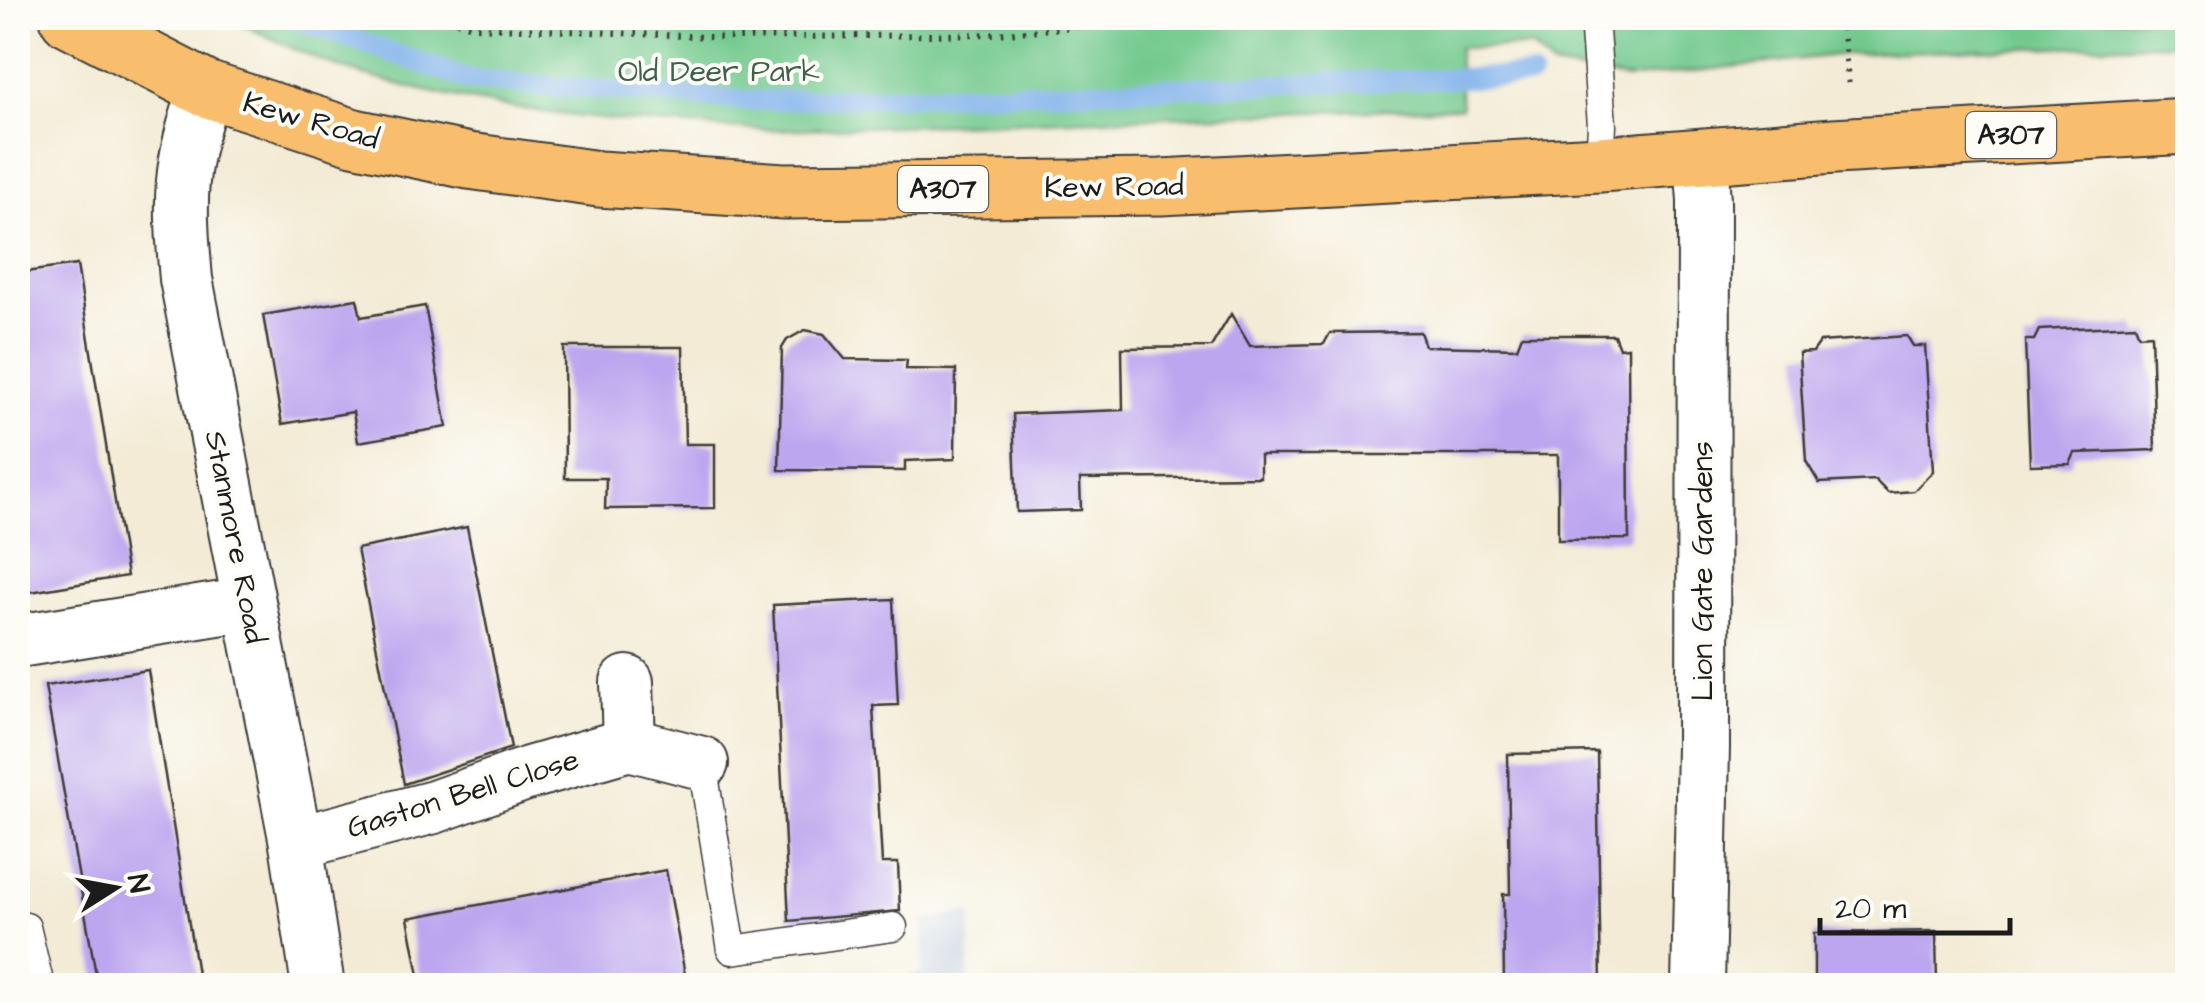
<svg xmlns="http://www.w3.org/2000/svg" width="2205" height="1003" font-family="'Architects Daughter',sans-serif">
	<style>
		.industrial { fill: #b8c5de }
		.green { fill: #72c98d; stroke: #477254; stroke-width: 2.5 }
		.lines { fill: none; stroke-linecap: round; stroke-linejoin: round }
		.stream { stroke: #80b1eb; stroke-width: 20 }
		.building { fill: #bca6ef }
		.service-casing { stroke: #3c3b38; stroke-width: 31 }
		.minor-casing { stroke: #3c3b38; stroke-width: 56 }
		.primary-casing { stroke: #3c3b38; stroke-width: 59 }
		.path { stroke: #3c3b38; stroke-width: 6; stroke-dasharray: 2.5 8; stroke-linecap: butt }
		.service { stroke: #fff; stroke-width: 28 }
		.minor { stroke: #fff; stroke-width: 52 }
		.primary { stroke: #f9be6d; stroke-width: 55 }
		.labels { text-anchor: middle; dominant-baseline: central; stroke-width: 8; stroke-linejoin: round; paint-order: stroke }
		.shield { fill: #fdfcf7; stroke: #605f5e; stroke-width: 2.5 }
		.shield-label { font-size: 28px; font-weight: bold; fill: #1c1c1c }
		.park-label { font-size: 30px; fill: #3e6149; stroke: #fdfcf7 }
		.street-label { font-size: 30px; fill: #1c1c1c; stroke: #fdfcf7 }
	</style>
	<rect width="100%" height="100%" fill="#fdfcf7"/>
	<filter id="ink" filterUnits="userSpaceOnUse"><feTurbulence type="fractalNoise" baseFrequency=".01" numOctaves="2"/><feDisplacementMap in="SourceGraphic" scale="20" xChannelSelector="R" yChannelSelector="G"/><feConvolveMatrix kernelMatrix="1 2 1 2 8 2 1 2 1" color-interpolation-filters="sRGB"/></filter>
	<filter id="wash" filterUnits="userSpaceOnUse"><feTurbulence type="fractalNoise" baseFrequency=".0048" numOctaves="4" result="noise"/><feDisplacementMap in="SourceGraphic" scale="40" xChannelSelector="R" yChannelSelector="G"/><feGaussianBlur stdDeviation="2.25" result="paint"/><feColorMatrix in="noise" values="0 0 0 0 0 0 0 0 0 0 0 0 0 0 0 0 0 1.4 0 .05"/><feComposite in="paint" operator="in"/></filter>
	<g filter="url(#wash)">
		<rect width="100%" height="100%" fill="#f3ebd5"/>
		<polygon class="industrial" points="972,912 968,985 860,985 922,973 924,920"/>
		<path class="green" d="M228 18H2187L2188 43 1846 54 1627 79 1552 67 1531 47 1458 48 1461 107 774 130C628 125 480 112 341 68 302 55 265 34 228 18Z"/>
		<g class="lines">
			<polyline class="stream" points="293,18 469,80 753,101 1531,76"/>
		</g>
		<g id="blocks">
			<g class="building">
				<polygon points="77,265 127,576 24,593 18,547 18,273"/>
				<polygon points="357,299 361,317 425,306 447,427 358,442 353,412 282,424 263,315"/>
				<polygon points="1231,314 1250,346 1324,344 1330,333 1420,332 1425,346 1517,348 1522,335 1614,335 1619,348 1628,347 1629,539 1558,540 1558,455 1260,455 1260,477 1080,479 1081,510 1017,512 1013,414 1123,410 1122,348 1211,347"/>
				<polygon points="2135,325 2139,335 2151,334 2155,450 2075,453 2070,464 2030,465 2025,340 2034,340 2039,330"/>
				<polygon points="805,330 824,334 845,359 907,360 906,369 956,370 955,459 905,461 905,471 779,470 782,348 787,340"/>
				<polygon points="1907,336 1913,346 1925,346 1933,471 1914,491 1888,493 1875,480 1819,483 1806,461 1799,353 1813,352 1820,342"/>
				<polygon points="564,347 683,347 685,444 715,444 715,508 605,509 606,478 565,478"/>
				<polygon points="467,527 511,748 404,784 357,549"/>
				<polygon points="893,599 898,705 873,706 882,863 898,863 900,911 789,921 773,605"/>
				<polygon points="148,670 199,986 98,986 45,686"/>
				<polygon points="1597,752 1601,986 1504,986 1503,894 1510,894 1508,754"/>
				<polygon points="666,870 687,986 421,986 408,918"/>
				<polygon points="1936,931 1937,986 1814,986 1814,933"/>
			</g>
		</g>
	</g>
	<g filter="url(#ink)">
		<use href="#blocks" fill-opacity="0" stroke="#3c3b38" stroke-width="2.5"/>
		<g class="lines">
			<defs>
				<g id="service">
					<polyline points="1594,18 1602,125 1600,164"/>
					<polyline points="702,763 732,950 893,927"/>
					<polyline points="18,925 26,927 40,986"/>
				</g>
				<g id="minor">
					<path d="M206 89C178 164 179 200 186 279L296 843 318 986"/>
					<polyline points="18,641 248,604"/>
					<polyline points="627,682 629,744"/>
					<polyline points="296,843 434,807 529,773 629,744 702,763"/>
					<polyline points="1698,986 1703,747 1704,201 1701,158"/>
				</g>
				<polyline id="primary" points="68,18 206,89 354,137 469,161 599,179 784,191 1161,187 1600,164 1834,146 2188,126"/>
			</defs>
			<use href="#service" class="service-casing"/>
			<use href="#minor" class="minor-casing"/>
			<use href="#primary" class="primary-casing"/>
			<g class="path">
				<polyline points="447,18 475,27 732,38 995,34 1085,26 1337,23 1352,18"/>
				<polyline points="1841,18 1849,86"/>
			</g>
			<use href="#service" class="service"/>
			<use href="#minor" class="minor"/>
			<use href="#primary" class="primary"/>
		</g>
	</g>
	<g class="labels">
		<g class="shield">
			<rect x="1966" y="112" width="90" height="46" rx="8"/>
			<rect x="898" y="166" width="90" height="46" rx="8"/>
		</g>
		<g class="shield-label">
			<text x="2011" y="135">A307</text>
			<text x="943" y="189">A307</text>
		</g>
		<g class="park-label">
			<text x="719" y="72">Old Deer Park</text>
		</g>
		<g class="street-label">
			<text transform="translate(311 121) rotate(16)">Kew Road</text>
			<text transform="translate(1114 187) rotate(-1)">Kew Road</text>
			<text transform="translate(235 537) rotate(79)">Stanmore Road</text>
			<text transform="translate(1703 571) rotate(-90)">Lion Gate Gardens</text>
			<text transform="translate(463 794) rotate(-17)">Gaston Bell Close</text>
		</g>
	</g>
	<rect width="2205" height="1003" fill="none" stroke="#fdfcf7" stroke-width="60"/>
	<g transform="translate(115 888) rotate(79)" stroke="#fdfcf7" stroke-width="8" paint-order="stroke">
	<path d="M0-8L18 38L0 25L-18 38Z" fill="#1c1c1c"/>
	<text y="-15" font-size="28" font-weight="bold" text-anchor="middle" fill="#1c1c1c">N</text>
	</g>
	<path d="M1820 918v15h190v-15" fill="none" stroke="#1c1c1c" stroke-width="5"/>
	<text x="1835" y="918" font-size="30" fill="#1c1c1c" stroke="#fdfcf7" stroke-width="8" paint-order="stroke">20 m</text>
</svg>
